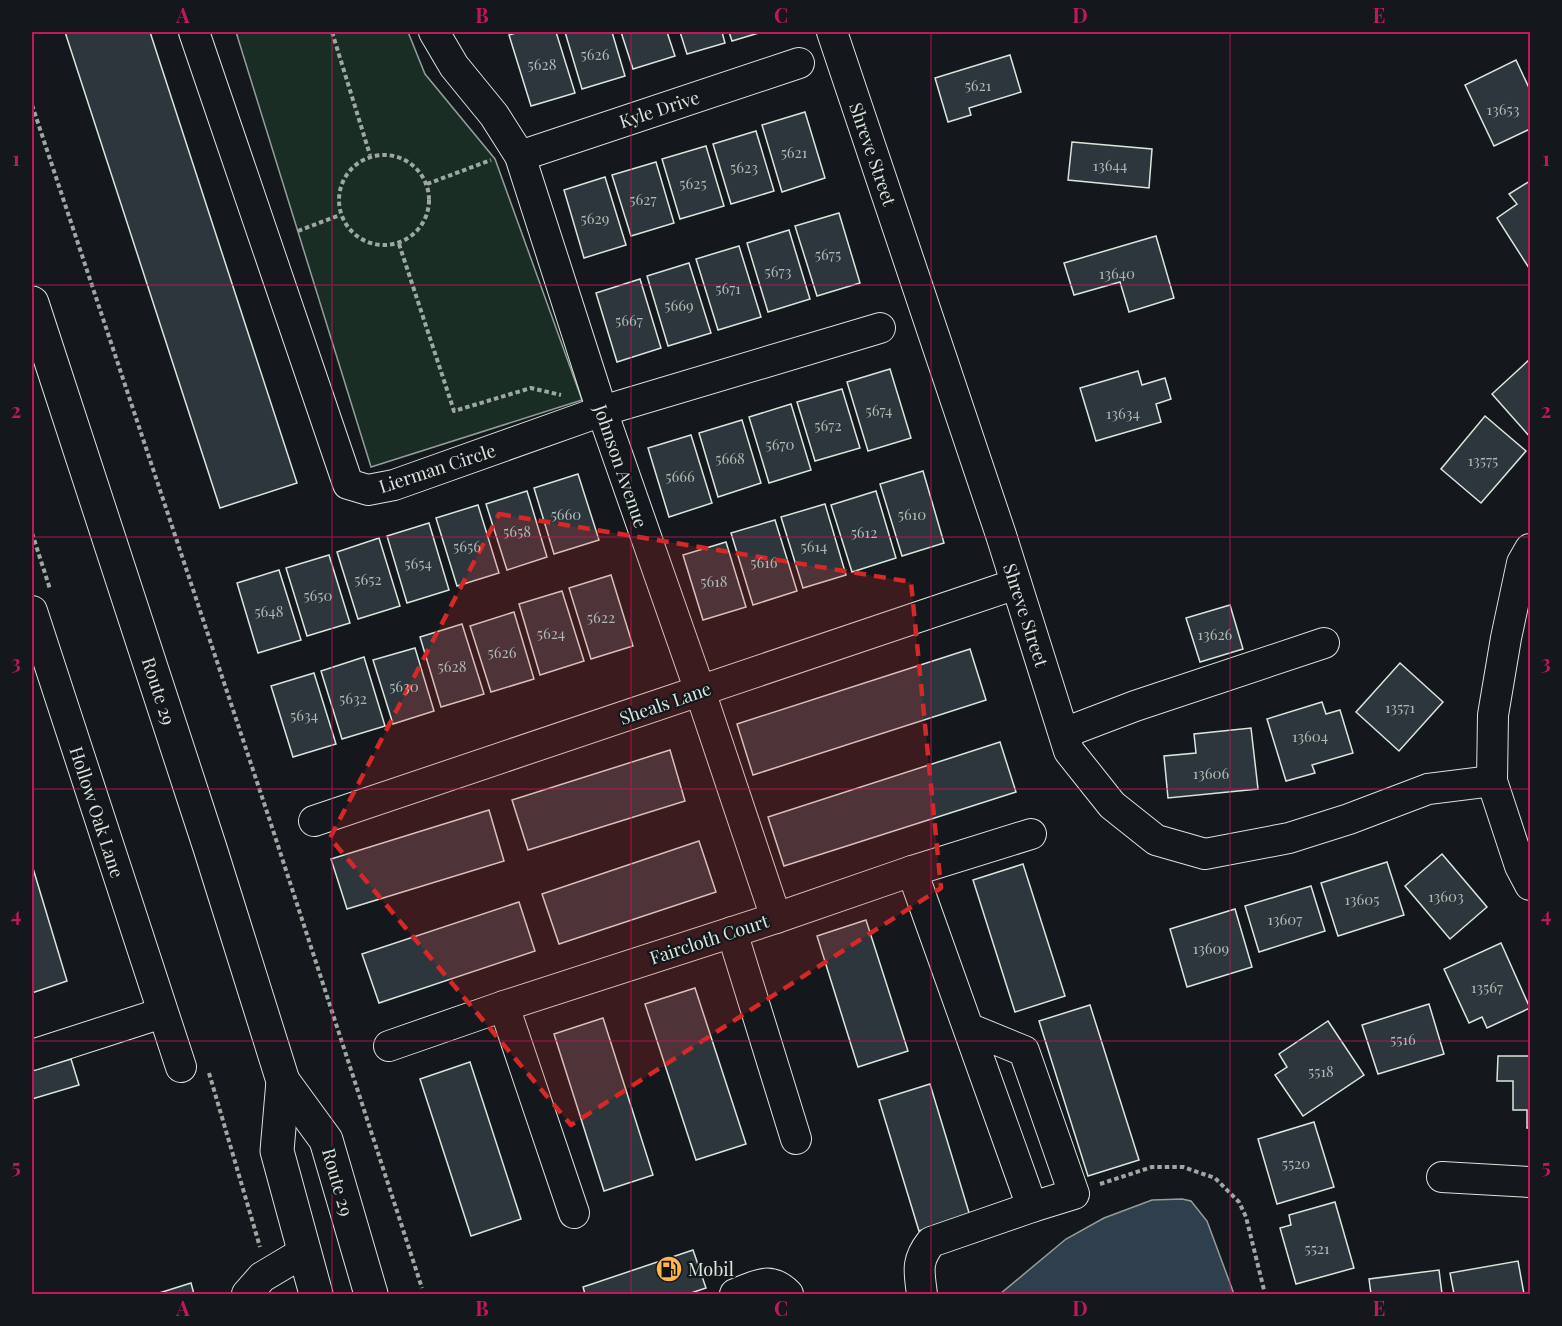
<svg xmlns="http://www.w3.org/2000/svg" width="1562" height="1326" font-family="'Playfair Display',serif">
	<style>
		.green { fill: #1a2d24; stroke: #939e99; stroke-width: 1.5 }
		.water { fill: #2f3f4d; stroke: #939e99; stroke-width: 1.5 }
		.building { fill: #2c363c; stroke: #d8e6dc; stroke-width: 1.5 }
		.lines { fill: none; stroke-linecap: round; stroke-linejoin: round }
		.minor-casing { stroke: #d8e6dc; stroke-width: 32 }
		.major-casing { stroke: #d8e6dc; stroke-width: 35 }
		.path { stroke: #9da8a2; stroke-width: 4; stroke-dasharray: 4.5 3; stroke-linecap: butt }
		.minor { stroke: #14181c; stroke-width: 30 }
		.major { stroke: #14181c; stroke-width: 33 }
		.marked { fill: #d62828; fill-opacity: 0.2; stroke: #d62828; stroke-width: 4.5; stroke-dasharray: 12 8; stroke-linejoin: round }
		.grid { fill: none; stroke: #c2185b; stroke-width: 1.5; stroke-opacity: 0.55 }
		.labels { text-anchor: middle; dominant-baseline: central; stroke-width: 4.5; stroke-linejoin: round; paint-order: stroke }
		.number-label { font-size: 15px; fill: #adbab4 }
		.street-label { font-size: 18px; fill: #d8e6dc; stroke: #14181c }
		.poi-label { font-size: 18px; fill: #d8e6dc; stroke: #14181c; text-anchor: start }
		.neatline { fill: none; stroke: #c2185b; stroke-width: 2 }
		.grid-label { font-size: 20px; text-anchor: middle; font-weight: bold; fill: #c2185b }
	</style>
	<rect width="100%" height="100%" fill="#14181c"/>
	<polygon class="green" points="236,32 408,32 425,74 495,159 582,400 371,467"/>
	<polygon class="water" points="1182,1199 1191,1201 1207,1221 1234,1294 1000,1294 1066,1239 1104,1218 1152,1200"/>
	<g class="building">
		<polygon points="65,32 150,32 297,483 220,508"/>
		<polygon points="519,32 556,32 575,93 531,106 509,35"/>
		<polygon points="565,32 612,32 625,76 582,89"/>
		<polygon points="621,32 667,32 675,56 633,69"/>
		<polygon points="680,32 722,32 725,43 687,54"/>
		<polygon points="729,32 762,32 732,41"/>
		<polygon points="1010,55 1021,92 969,108 971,115 948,122 935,78"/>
		<polygon points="1516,60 1530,90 1530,129 1494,146 1465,85"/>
		<polygon points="805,112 825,178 782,192 762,125"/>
		<polygon points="756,131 774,191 731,204 713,144"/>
		<polygon points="1072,142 1152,149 1149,188 1068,180"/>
		<polygon points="706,146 724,206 680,219 662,159"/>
		<polygon points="656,162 674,223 631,236 612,175"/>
		<polygon points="605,177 626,245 584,258 564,190"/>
		<polygon points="1530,181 1530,266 1529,268 1497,218 1517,204 1509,194"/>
		<polygon points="839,213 860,283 817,296 795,226"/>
		<polygon points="789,230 810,299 768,312 747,243"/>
		<polygon points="1156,236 1174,298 1129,312 1120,282 1074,295 1064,263"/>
		<polygon points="739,246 761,317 718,330 696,259"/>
		<polygon points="689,263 711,333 668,346 647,276"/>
		<polygon points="640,279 661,348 617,362 596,293"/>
		<polygon points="1530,359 1530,437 1492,394"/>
		<polygon points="890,369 911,438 868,451 847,382"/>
		<polygon points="1138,371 1142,385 1165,378 1171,399 1156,404 1161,422 1096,441 1080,388"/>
		<polygon points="842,389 860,448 815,461 797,402"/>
		<polygon points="791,404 811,470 769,483 749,417"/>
		<polygon points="1485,416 1526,451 1481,503 1441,469"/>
		<polygon points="742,420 761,483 718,497 699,433"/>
		<polygon points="691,435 712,503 669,517 648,448"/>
		<polygon points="923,471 944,543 902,556 880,484"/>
		<polygon points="578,474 599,540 554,554 534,488"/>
		<polygon points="527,491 547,557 507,570 486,504"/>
		<polygon points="876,491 896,558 852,572 831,505"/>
		<polygon points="825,504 846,575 803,588 781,517"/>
		<polygon points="478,505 499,573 457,586 436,518"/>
		<polygon points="775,520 797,591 753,605 731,533"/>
		<polygon points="429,523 449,590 407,603 387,536"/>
		<polygon points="379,538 400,606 358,619 337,552"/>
		<polygon points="726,542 746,607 703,620 683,555"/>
		<polygon points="329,555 350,623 307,636 286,568"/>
		<polygon points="279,570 301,640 258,653 237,583"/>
		<polygon points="611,575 633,646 591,659 569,588"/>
		<polygon points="562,591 584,661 540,675 519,604"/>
		<polygon points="1230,605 1243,649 1200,662 1186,618"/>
		<polygon points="514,612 534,679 491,692 470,626"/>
		<polygon points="462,624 484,694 441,707 420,637"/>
		<polygon points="415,648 434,711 393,724 373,660"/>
		<polygon points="970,649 986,700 753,775 737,724"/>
		<polygon points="364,657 385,726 342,739 321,671"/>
		<polygon points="1400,663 1443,702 1399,751 1356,712"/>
		<polygon points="314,673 336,744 293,757 271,686"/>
		<polygon points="1322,702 1326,714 1340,710 1353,753 1312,765 1315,773 1286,781 1267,719"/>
		<polygon points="1251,728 1258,789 1168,798 1164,756 1196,753 1194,734"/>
		<polygon points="1000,742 1016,792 784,866 768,817"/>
		<polygon points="670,750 685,801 528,850 512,800"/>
		<polygon points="489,810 504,861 347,909 331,859"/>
		<polygon points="699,841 716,892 559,944 542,894"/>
		<polygon points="1442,854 1487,907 1450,939 1405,886"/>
		<polygon points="1387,862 1404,915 1338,936 1321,883"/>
		<polygon points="1023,864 1065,996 1015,1012 973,880"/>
		<polygon points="32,865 67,981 32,993"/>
		<polygon points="1311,886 1325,931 1259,952 1245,906"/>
		<polygon points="519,902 535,951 379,1003 362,954"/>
		<polygon points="1235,909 1252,967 1187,987 1170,929"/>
		<polygon points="866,920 908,1051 858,1067 817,936"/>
		<polygon points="1501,943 1530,1008 1487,1028 1482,1017 1469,1023 1444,969"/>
		<polygon points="695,988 746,1144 696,1160 645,1004"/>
		<polygon points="1429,1004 1444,1054 1378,1074 1362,1025"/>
		<polygon points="1090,1005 1139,1160 1088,1176 1039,1021"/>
		<polygon points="603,1018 653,1175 604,1191 554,1034"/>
		<polygon points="1328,1021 1364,1075 1303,1116 1275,1075 1287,1067 1279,1054"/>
		<polygon points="1498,1056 1530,1056 1530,1128 1527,1128 1527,1110 1513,1110 1513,1081 1497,1081"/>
		<polygon points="71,1059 79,1085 32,1099 32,1071"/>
		<polygon points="470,1062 521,1219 471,1236 420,1079"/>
		<polygon points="930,1084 970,1216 919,1231 879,1100"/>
		<polygon points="1314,1122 1334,1187 1277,1204 1258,1139"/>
		<polygon points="1335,1202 1354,1268 1296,1284 1280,1228 1291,1225 1289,1215"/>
		<polygon points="693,1250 706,1288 688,1294 585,1294 583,1287"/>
		<polygon points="1518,1261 1524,1294 1454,1294 1450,1273"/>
		<polygon points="1439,1270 1442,1294 1371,1294 1369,1279"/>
		<polygon points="191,1283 194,1294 156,1294"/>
	</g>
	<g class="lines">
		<defs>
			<g id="minor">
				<polyline points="194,32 348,484 368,490 394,485 602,411 880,328"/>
				<polyline points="434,32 454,66 494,115 520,156 602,411 700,691 776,918"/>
				<polyline points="832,32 1001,535 1069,751 1112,805 1156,840 1205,854 1289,838 1349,819 1428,789 1492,781"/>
				<polyline points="520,156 799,63"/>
				<polyline points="1530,549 1522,563 1506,638 1493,715 1492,781 1520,866 1530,885"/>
				<polyline points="32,611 181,1067"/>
				<polyline points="1064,733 1135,706 1324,643"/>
				<polyline points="314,821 1016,584"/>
				<polyline points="912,871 1032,1207 1074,1194 1024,1051 968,1028"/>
				<polyline points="732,932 796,1139"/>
				<polyline points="504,1006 574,1213"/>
				<polyline points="389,1046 504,1006 776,918 912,871 1031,834"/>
				<polyline points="32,1055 162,1013"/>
				<polyline points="1442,1177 1530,1182"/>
				<polyline points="247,1294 262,1277 304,1252"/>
				<path d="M735 1294C757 1286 769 1275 788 1294"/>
				<path d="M922 1294C919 1271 916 1261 931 1242L1032 1207"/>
			</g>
			<g id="major">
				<polyline points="32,303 210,848 283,1081 326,1140 371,1294"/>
				<polyline points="283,1081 277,1151 316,1294"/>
			</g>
		</defs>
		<use href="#minor" class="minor-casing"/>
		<use href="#major" class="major-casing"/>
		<g class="path">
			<polyline points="332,32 370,155"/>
			<polyline points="32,105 269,818 422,1288"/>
			<circle cx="384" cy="200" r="45"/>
			<polyline points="427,184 491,160"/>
			<polyline points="298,231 340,215"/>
			<polyline points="399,244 454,411 531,388 561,395"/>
			<polyline points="32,533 50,589"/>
			<polyline points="209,1073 260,1247"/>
			<polyline points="1100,1184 1152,1167 1183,1167 1215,1178 1239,1202 1246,1217 1265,1294"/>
		</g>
		<use href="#minor" class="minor"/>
		<use href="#major" class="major"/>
	</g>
	<path class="marked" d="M499 514 911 582 941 888 571 1125 330 838Z"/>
	<path class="grid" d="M332 32V1294M631 32V1294M931 32V1294M1230 32V1294M32 285H1530M32 537H1530M32 789H1530M32 1041H1530"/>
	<defs>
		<symbol id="fuel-disc" viewBox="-11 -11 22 22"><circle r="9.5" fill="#ffb74d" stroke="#14181c"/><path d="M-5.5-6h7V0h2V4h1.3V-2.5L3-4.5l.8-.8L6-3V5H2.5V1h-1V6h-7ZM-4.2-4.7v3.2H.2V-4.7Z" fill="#111"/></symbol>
	</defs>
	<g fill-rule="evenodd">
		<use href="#fuel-disc" x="654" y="1254" width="30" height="30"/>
	</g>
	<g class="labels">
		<g class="number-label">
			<text x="595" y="54">5626</text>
			<text x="542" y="64">5628</text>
			<text x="978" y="85">5621</text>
			<text x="1503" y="109">13653</text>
			<text x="794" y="152">5621</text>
			<text x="1110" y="165">13644</text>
			<text x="744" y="167">5623</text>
			<text x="693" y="183">5625</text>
			<text x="643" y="199">5627</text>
			<text x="595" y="218">5629</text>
			<text x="828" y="254">5675</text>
			<text x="778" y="271">5673</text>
			<text x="1117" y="273">13640</text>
			<text x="728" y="288">5671</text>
			<text x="679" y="305">5669</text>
			<text x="629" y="320">5667</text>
			<text x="879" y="410">5674</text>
			<text x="1123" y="413">13634</text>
			<text x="828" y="425">5672</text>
			<text x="780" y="444">5670</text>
			<text x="730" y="458">5668</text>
			<text x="1483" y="460">13575</text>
			<text x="680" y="476">5666</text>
			<text x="566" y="514">5660</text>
			<text x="912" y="514">5610</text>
			<text x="517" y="531">5658</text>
			<text x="864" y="532">5612</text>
			<text x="467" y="546">5656</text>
			<text x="814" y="546">5614</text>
			<text x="764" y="562">5616</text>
			<text x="418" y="563">5654</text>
			<text x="368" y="579">5652</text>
			<text x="714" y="581">5618</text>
			<text x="318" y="595">5650</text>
			<text x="269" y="611">5648</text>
			<text x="601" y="617">5622</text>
			<text x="551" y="633">5624</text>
			<text x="1215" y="634">13626</text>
			<text x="502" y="652">5626</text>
			<text x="452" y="666">5628</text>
			<text x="404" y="686">5630</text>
			<text x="353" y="698">5632</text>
			<text x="1400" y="707">13571</text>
			<text x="304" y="715">5634</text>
			<text x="1310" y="736">13604</text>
			<text x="1211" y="773">13606</text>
			<text x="1446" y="896">13603</text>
			<text x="1362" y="899">13605</text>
			<text x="1285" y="919">13607</text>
			<text x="1211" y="948">13609</text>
			<text x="1487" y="987">13567</text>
			<text x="1403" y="1039">5516</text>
			<text x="1321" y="1071">5518</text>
			<text x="1296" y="1163">5520</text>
			<text x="1317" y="1248">5521</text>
		</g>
		<g class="street-label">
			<text transform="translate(659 109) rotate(-18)">Kyle Drive</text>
			<text transform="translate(873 154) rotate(71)">Shreve Street</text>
			<text transform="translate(621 466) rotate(71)">Johnson Avenue</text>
			<text transform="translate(437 468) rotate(-18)">Lierman Circle</text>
			<text transform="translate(1026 615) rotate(72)">Shreve Street</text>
			<text transform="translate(159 691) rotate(72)">Route 29</text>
			<text transform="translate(665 703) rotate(-19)">Sheals Lane</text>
			<text transform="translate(97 812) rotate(72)">Hollow Oak Lane</text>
			<text transform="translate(709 939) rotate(-18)">Faircloth Court</text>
			<text transform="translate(338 1182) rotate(74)">Route 29</text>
		</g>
		<g class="poi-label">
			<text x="688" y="1269">Mobil</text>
		</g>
	</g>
	<rect width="1562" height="1326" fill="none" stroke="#14181c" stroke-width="66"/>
	<rect x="33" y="33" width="1496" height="1260" class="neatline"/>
	<g class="grid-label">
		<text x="183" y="23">A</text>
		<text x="482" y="23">B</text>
		<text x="781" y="23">C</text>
		<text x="1080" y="23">D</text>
		<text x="1379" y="23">E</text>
		<text x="16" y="166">1</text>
		<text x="1546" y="166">1</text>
		<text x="16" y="418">2</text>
		<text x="1546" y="418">2</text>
		<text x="16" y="670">3</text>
		<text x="1546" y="670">3</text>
		<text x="16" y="922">4</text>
		<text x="1546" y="922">4</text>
		<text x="16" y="1174">5</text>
		<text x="1546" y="1174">5</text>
		<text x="183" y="1316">A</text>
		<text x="482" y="1316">B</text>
		<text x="781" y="1316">C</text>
		<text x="1080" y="1316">D</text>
		<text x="1379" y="1316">E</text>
	</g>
</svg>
